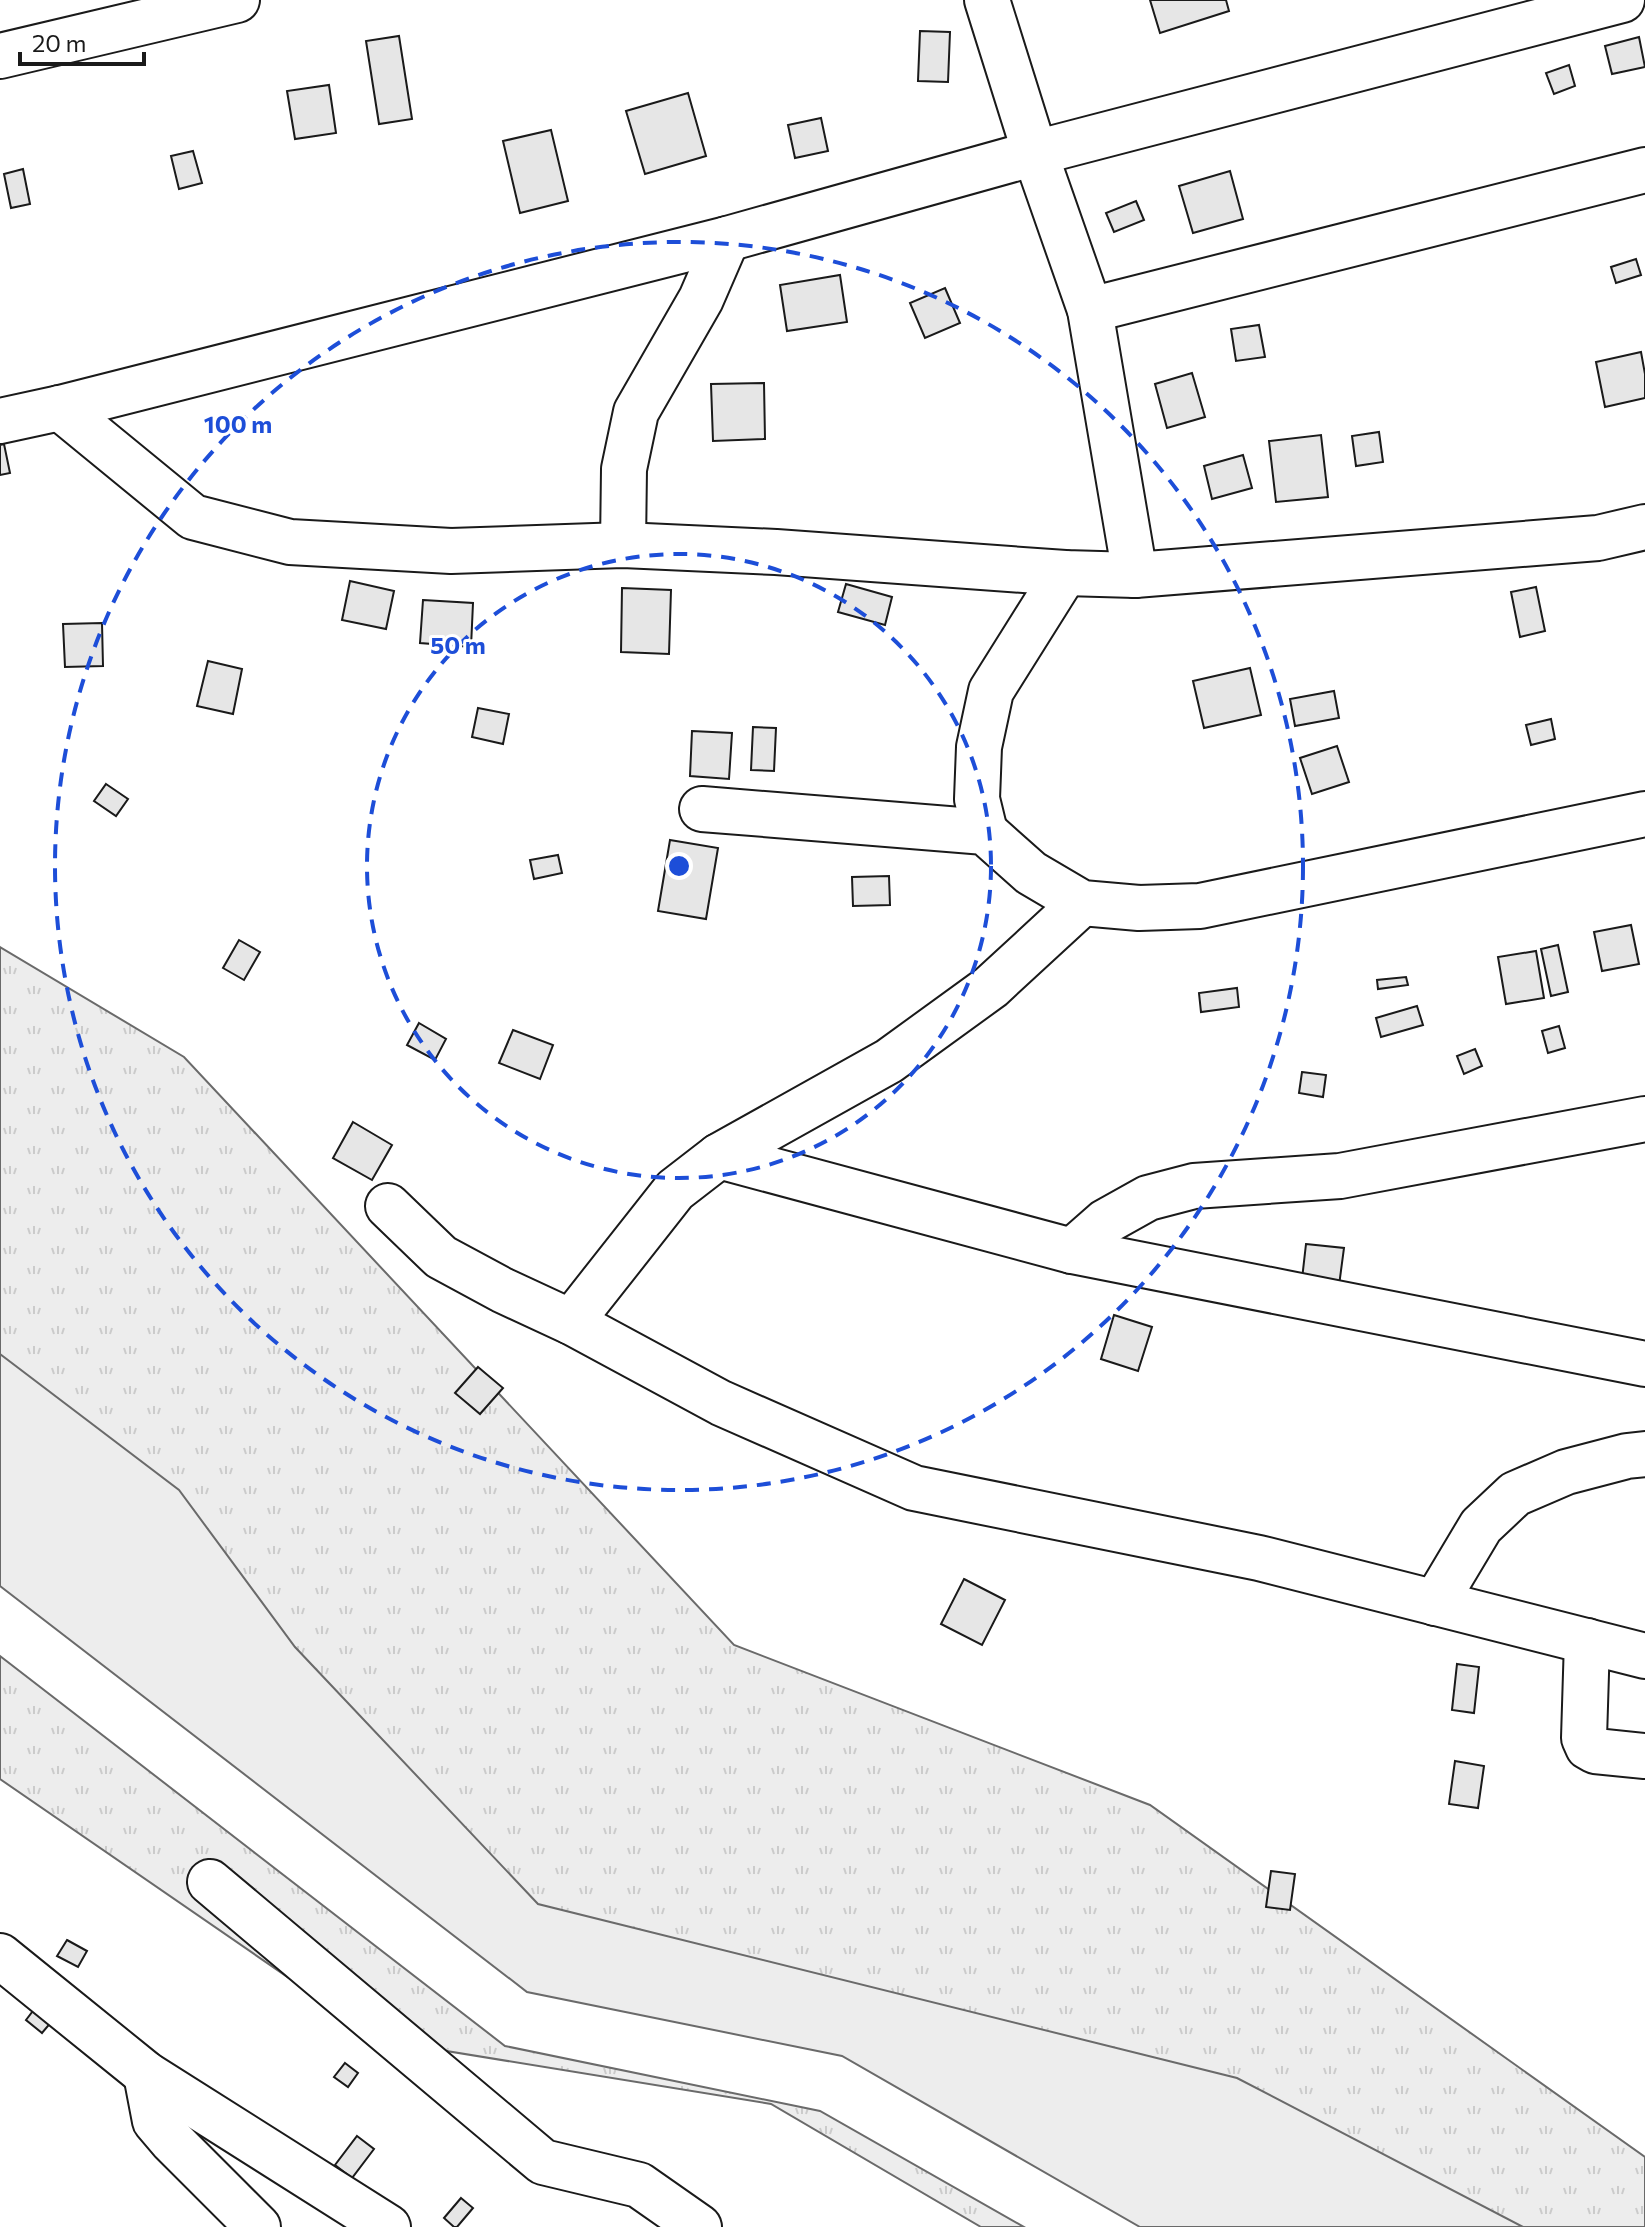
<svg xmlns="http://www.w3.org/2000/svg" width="1645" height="2227" font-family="Commissioner,sans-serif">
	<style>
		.grass { fill: url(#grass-tufts); stroke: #6a6a6a; stroke-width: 2 }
		.built { fill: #ededed; stroke: #6a6a6a; stroke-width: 2 }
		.building { fill: #e6e6e6; stroke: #1a1a1a; stroke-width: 2 }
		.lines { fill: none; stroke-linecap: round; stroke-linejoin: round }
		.minor-casing { stroke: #1a1a1a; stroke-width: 48 }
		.minor { stroke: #fff; stroke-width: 44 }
		.ring { fill: none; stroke: #1d4ed8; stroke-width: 4; stroke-dasharray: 14 10 }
		.centre { fill: #1d4ed8; stroke: #fff; stroke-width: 4 }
		.ring-label { font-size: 24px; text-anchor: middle; font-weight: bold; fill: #1d4ed8; stroke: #fff; stroke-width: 6; stroke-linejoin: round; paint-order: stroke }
	</style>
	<defs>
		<pattern id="grass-tufts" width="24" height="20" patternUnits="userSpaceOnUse" patternTransform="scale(2)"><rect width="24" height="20" fill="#ededed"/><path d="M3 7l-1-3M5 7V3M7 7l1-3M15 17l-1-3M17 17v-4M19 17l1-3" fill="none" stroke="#cbcbcb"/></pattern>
	</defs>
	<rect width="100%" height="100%" fill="#fff"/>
	<g class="grass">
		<polygon points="0,947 184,1057 734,1645 1150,1805 1645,2157 1645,2227 1397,2227 1215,2132 517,1957 0,1424"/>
		<polygon points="0,1656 505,2046 820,2111 1024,2227 981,2227 771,2104 379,2040 0,1779"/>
	</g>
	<polygon class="built" points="0,1354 179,1490 295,1647 538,1904 1237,2078 1523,2227 1140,2227 842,2056 527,1992 0,1586"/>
	<g class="building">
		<polygon points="1150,0 1226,0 1229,11 1160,33"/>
		<polygon points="920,31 950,32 948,82 918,81"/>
		<polygon points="399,36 412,119 379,124 366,41"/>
		<polygon points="1639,37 1645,67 1612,74 1605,46"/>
		<polygon points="1569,65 1575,86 1554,94 1546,73"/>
		<polygon points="329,85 336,133 295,139 287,91"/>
		<polygon points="688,93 706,156 645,174 626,111"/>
		<polygon points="821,118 828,151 795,158 788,125"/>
		<polygon points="551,130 568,201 520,213 503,141"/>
		<polygon points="193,151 202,183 179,189 171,156"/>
		<polygon points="23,169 30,204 11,208 4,174"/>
		<polygon points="1230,171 1243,219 1193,233 1179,186"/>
		<polygon points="1136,201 1144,220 1114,232 1106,213"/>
		<polygon points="1636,259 1641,275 1616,283 1611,267"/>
		<polygon points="840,275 847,322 787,331 780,285"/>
		<polygon points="945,288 960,323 925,338 910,303"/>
		<polygon points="1259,325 1265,357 1236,361 1231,329"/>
		<polygon points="1641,352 1645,374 1645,398 1605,407 1596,362"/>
		<polygon points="1192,373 1205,417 1167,428 1155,384"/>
		<polygon points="764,383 765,439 713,441 711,384"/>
		<polygon points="1379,432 1383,462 1356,466 1352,436"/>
		<polygon points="1321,435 1328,497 1276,502 1269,441"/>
		<polygon points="4,444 10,473 0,475 0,445"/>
		<polygon points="1243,455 1252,488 1212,499 1204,466"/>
		<polygon points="350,581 394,591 386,629 342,620"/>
		<polygon points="846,584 892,597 885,625 838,612"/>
		<polygon points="1536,587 1545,631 1520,637 1511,592"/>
		<polygon points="622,588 671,590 669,654 621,652"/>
		<polygon points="423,600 473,603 471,647 420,643"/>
		<polygon points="102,623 103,666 65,667 63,624"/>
		<polygon points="208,661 242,669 233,714 197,706"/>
		<polygon points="1250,668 1261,715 1204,728 1193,681"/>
		<polygon points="1334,691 1339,718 1295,726 1290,699"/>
		<polygon points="478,708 509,714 503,744 472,737"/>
		<polygon points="1551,719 1555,739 1531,745 1526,725"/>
		<polygon points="753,727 776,728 774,771 751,770"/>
		<polygon points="692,731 732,733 729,779 690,776"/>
		<polygon points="1337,746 1349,782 1312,794 1300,758"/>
		<polygon points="106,784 128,799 116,816 94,801"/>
		<polygon points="670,840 718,848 706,919 658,911"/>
		<polygon points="558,855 562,873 534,879 530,860"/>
		<polygon points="889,876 890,905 853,906 852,877"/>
		<polygon points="1631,925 1639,964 1602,971 1594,932"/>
		<polygon points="239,940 260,952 244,980 223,968"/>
		<polygon points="1558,945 1568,992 1551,996 1541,949"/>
		<polygon points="1536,951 1544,998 1506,1004 1498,957"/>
		<polygon points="1406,977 1408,985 1378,989 1377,980"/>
		<polygon points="1237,988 1239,1007 1201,1012 1199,993"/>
		<polygon points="1417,1006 1423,1025 1381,1037 1376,1018"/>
		<polygon points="419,1023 446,1039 435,1060 407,1045"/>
		<polygon points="1559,1026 1565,1048 1548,1053 1542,1031"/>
		<polygon points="513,1030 553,1045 540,1079 499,1063"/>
		<polygon points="1475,1049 1482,1066 1464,1074 1457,1056"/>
		<polygon points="1302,1072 1326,1075 1323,1097 1299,1093"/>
		<polygon points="353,1122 392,1145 372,1180 333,1158"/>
		<polygon points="1306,1244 1344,1248 1338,1293 1301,1288"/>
		<polygon points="1114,1315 1152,1327 1138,1371 1101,1359"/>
		<polygon points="478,1367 503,1388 480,1414 455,1393"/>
		<polygon points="964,1579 1005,1600 982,1645 941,1624"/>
		<polygon points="1457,1664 1479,1667 1474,1713 1452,1710"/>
		<polygon points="1455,1761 1484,1766 1478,1808 1449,1804"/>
		<polygon points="1271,1871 1295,1874 1290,1910 1266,1907"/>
		<polygon points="67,1940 87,1951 78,1967 57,1956"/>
		<polygon points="36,2007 53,2020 42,2033 26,2020"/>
		<polygon points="345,2063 358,2073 348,2087 334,2077"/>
		<polygon points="357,2136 374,2149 352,2178 335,2165"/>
		<polygon points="461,2198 473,2208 457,2227 454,2227 444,2218"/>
	</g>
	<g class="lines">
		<defs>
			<g id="minor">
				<polyline points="987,0 1035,153 1090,310 1135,575"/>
				<polyline points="0,56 237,0"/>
				<polyline points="1090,310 1645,170"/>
				<polyline points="60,408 193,517 290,542 451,551 623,545 776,552 1065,573 1135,575 1598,538 1645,527"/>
				<polyline points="0,421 60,408 727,239 1035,153 1622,0"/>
				<polyline points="623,545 624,469 636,412 701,299 727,239"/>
				<polyline points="702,809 985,832 1031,873 1082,903 1139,908 1200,906 1645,814"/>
				<polyline points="985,832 977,799 979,747 991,691 1065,573"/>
				<polyline points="719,1156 1072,1251 1645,1364"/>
				<polyline points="388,1206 441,1257 502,1290 571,1322 721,1403 914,1488 1259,1558 1645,1656"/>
				<polyline points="1072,1251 1105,1222 1148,1198 1194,1186 1340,1176 1645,1119"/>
				<polyline points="571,1322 675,1190 719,1156 889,1061 991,987 1082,903"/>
				<polyline points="1435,1603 1481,1526 1515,1494 1566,1472 1627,1456 1645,1454"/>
				<polyline points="1587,1641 1584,1738 1588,1747 1595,1751 1645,1756"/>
				<polyline points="210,1882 543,2162 639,2185 699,2227"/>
				<polyline points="0,1956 146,2074 388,2227"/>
				<polyline points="146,2074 155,2121 172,2141 258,2227"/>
			</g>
		</defs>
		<use href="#minor" class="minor-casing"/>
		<use href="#minor" class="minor"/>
	</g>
	<g class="ring">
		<circle cx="679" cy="866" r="312"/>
		<circle cx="679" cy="866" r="624"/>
	</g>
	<circle cx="679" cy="866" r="12" class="centre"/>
	<g class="ring-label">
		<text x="238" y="433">100 m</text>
		<text x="458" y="654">50 m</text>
	</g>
	<path d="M20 52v12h124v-12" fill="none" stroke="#1a1a1a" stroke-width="4"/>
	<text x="32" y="52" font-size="24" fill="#1a1a1a" stroke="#ffffff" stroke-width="6" paint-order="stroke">20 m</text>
</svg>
